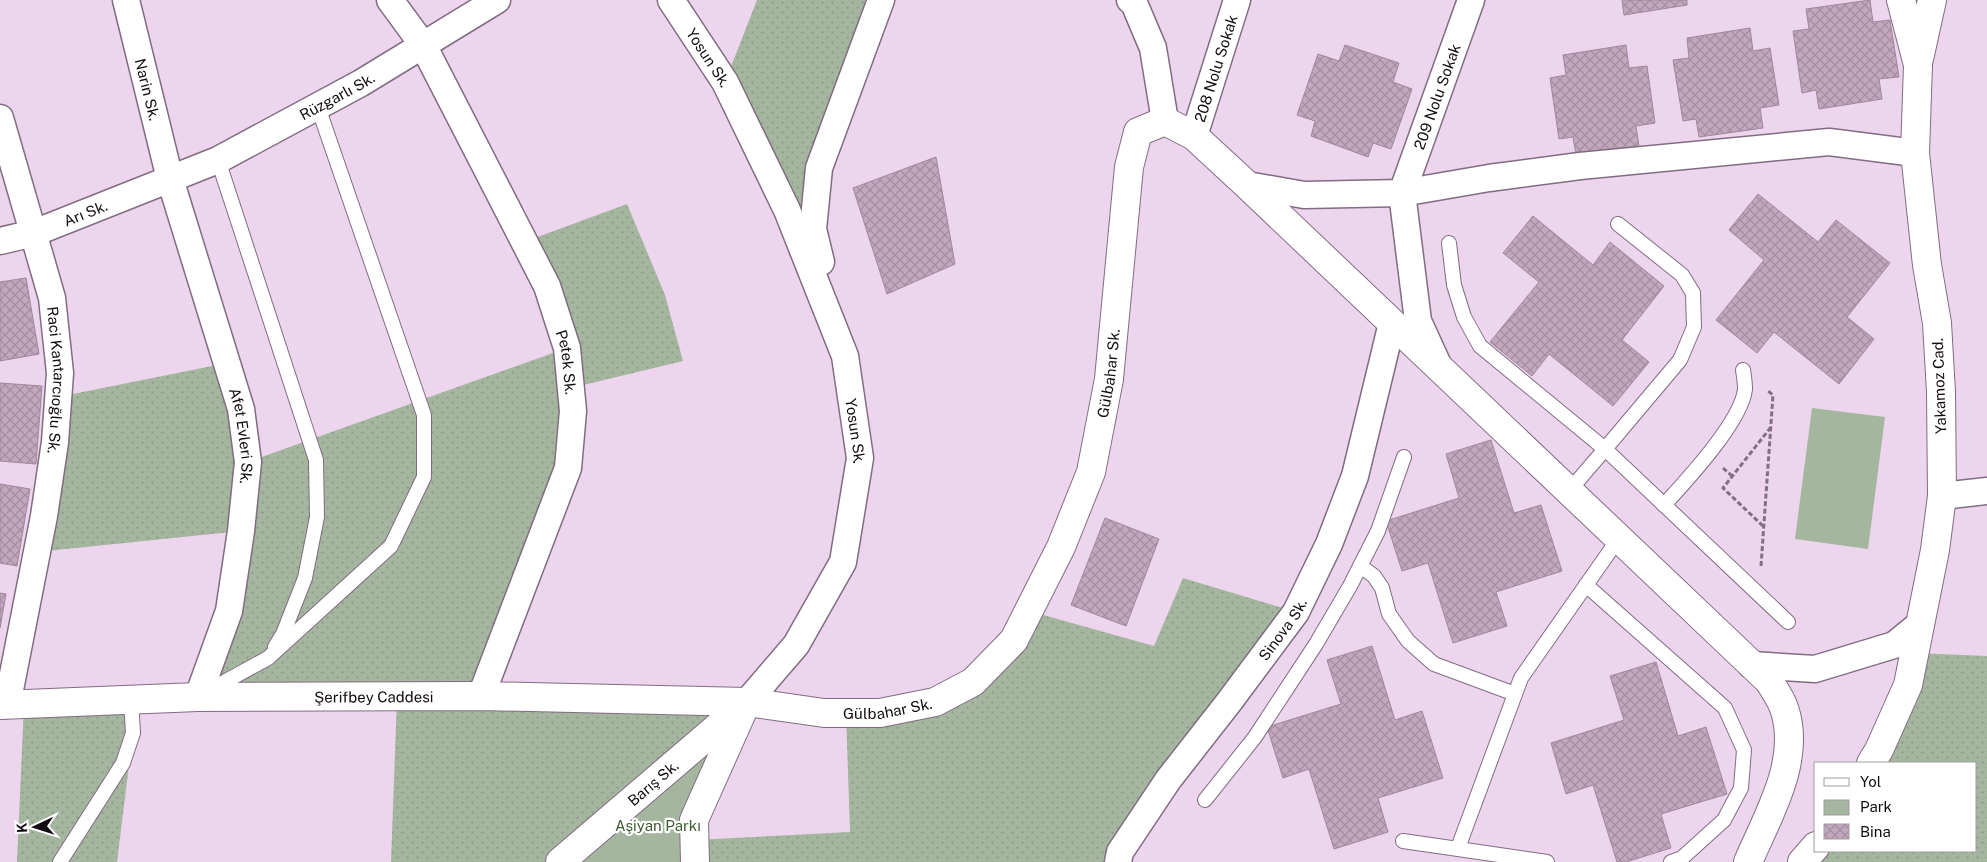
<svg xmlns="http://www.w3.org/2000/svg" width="1987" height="862" font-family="'Public Sans',sans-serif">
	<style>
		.grass { fill: url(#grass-dots) }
		.park { fill: #a5b69f }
		.building { fill: url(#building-cross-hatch); stroke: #a0879a }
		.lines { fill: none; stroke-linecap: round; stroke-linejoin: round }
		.service-casing { stroke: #816c81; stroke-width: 16 }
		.minor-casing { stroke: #816c81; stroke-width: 29 }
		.tertiary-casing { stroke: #816c81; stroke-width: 30 }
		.path { stroke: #807180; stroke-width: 3; stroke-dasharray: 5 2.5; stroke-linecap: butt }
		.service { stroke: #fff; stroke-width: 14 }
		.minor { stroke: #fff; stroke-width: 26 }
		.tertiary { stroke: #fff; stroke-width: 28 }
		.labels { text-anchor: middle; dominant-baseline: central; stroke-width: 4.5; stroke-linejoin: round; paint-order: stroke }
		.street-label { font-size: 15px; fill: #120b12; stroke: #fff }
		.park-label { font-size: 15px; fill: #3f5d33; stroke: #fff }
	</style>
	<defs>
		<pattern id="grass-dots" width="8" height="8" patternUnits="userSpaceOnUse" patternTransform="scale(1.25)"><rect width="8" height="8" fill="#a5b69f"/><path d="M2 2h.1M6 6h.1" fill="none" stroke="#8d9b88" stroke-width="1.8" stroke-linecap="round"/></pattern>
		<pattern id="building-cross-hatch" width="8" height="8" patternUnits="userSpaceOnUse" patternTransform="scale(1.25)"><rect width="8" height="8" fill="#c3a7bd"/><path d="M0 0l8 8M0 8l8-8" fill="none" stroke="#a68ea1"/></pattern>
	</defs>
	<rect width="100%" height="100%" fill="#edd6ed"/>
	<g class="grass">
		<polygon points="757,0 881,0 813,229 845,356 725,82"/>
		<polygon points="627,204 665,295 683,361 571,388 573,411 481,696 747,702 560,862 391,862 397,697 198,697 241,531 37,552 58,397 227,363 248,462 567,348 524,242"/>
		<polygon points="1183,578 1296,612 1118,862 695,862 695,840 850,832 846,713 934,702 1029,611 1154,646"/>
		<polygon points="1915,653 1987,656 1987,862 1802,862 1816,851 1976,851 1976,763 1871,763"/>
		<polygon points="131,700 133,733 117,862 17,862 24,705"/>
	</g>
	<g class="park">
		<polygon points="1812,408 1885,417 1868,549 1795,539"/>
		<polygon points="747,702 694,820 695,862 560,862"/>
	</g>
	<g class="building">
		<polygon points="1622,0 1687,0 1687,5 1624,15"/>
		<polygon points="1870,0 1873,22 1890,20 1899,77 1879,79 1882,99 1819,109 1816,90 1802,93 1793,31 1809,29 1806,9"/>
		<polygon points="1750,28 1753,51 1770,48 1779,105 1760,108 1763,128 1699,137 1696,119 1683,121 1673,60 1689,58 1687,38"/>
		<polygon points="1345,45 1399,63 1393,82 1412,89 1391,149 1373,143 1368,157 1311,136 1315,121 1297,115 1318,54 1339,61"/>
		<polygon points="1626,45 1629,68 1647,66 1655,123 1636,126 1639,146 1576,155 1573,137 1559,139 1550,78 1566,75 1563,55"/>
		<polygon points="936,157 955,264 887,294 853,188"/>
		<polygon points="1758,194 1818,242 1836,220 1890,263 1847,317 1874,339 1839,384 1774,332 1757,353 1716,320 1764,260 1729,230"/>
		<polygon points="1533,216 1593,265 1610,242 1664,286 1622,340 1649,362 1613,406 1549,354 1532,376 1490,342 1539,282 1503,253"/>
		<polygon points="26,278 39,354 0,361 0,282"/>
		<polygon points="0,383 42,386 36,464 0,461"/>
		<polygon points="1491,440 1514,513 1541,505 1562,571 1496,592 1507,626 1453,643 1428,563 1402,571 1386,521 1459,498 1446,454"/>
		<polygon points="0,484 30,489 17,566 0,563"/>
		<polygon points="1105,518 1159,539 1126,626 1071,605"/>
		<polygon points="0,593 6,594 0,628"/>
		<polygon points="1372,646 1395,720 1422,711 1443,778 1378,798 1388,832 1334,849 1309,769 1283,778 1267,727 1341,704 1327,660"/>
		<polygon points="1656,662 1678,736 1706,727 1727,794 1661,814 1671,848 1626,862 1617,862 1593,785 1566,794 1551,743 1624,720 1610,676"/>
	</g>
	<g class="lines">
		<defs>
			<g id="service">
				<polyline points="218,160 316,460 317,517 305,578 283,634 275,647"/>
				<polyline points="1449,243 1454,285 1464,317 1480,346 1605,449 1680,360 1694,327 1693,293 1682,275 1618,224"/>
				<polyline points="1569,491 1605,449 1788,622"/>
				<path d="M1664 505C1686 481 1742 421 1745 389 1745 383 1744 376 1743 370"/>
				<polyline points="1360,566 1374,576 1382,588 1389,614 1408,641 1434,664 1515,694"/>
				<polyline points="1586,585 1725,708 1744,750 1741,788 1724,820 1682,858 1671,862"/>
				<polyline points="208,691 268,658 391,546 424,477 424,415 318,107"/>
				<polyline points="1205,800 1255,737 1316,644 1350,586 1378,531 1404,457"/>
				<polyline points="1403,841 1547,862"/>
				<polyline points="1458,848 1521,678 1619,538"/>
				<polyline points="60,862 123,763 133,733 131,700"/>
			</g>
			<g id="minor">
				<path id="s1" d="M126 0 170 179 241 409 248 462 241 531 229 611 198 697"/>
				<path id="s2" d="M390 0 423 45 547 286 567 348 573 411 568 468 481 696"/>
				<path id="s3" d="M671 0 725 82 787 210 845 356 860 458 843 562 796 645 747 702"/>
				<polyline points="1130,0 1134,3 1153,48 1165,121"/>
				<path id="s4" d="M0 118 52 298 60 373 55 442 44 516 7 705"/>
				<path id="s5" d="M1194 136 1237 0"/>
				<polyline points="1247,185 1304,195 1402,193 1489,178 1580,166 1829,142 1915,153"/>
				<path id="s6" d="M0 241 34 233 218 160 361 83 497 0"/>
				<polyline points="821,262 813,229 819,168 881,0"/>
				<path id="s7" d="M1439 367 1418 321 1402 193 1471 0"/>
				<polyline points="1942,496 1987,491"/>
				<polyline points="1751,665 1815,669 1894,645 1920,624"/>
				<path id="s8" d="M1118 862 1120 852 1168 780 1229 702 1296 612 1329 544 1355 476 1392 323"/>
			</g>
			<g id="tertiary">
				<polyline points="1919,59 1932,0"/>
				<path id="s9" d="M0 705 198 697 481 696 747 702 824 713H880L935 702 973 682 1014 640 1061 547 1091 472 1109 379 1129 167 1138 132 1165 121 1194 136 1247 185 1769 681C1774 689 1781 699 1784 708 1802 760 1768 815 1748 862"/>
				<polyline points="1871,763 1879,750 1908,685 1935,550 1942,496 1941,392 1937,323 1927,265 1915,153 1918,65 1901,0"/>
				<path id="s10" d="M560 862 747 702"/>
				<polyline points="695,862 694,820 744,708"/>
				<polyline points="1802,862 1816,846"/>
			</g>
		</defs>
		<use href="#service" class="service-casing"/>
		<use href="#minor" class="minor-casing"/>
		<use href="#tertiary" class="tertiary-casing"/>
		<g class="path">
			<polyline points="1723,468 1732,476"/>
			<polyline points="1763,526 1723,488 1771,427"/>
			<polyline points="1761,566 1773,395 1767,390"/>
		</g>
		<use href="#service" class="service"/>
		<use href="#minor" class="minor"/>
		<use href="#tertiary" class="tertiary"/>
	</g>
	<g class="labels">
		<g class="street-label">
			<text stroke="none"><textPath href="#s3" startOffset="69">Yosun Sk.</textPath></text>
			<text stroke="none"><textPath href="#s5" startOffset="71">208 Nolu Sokak</textPath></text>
			<text stroke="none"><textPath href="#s1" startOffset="92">Narin Sk.</textPath></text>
			<text stroke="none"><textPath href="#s6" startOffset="368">Rüzgarlı Sk.</textPath></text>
			<text stroke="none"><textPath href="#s7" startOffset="282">209 Nolu Sokak</textPath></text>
			<text stroke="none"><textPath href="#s6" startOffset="90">Arı Sk.</textPath></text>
			<text stroke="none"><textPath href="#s2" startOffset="406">Petek Sk.</textPath></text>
			<text stroke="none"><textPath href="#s9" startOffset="1324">Gülbahar Sk.</textPath></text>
			<text stroke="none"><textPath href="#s4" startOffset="270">Raci Kantarcıoğlu Sk.</textPath></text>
			<text transform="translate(1939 386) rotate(-92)">Yakamoz Cad.</text>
			<text stroke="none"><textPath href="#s3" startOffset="474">Yosun Sk.</textPath></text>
			<text stroke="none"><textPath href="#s1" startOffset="452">Afet Evleri Sk.</textPath></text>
			<text stroke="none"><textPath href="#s8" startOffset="286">Sinova Sk.</textPath></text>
			<text stroke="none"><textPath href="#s9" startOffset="374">Şerifbey Caddesi</textPath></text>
			<text stroke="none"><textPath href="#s9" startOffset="889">Gülbahar Sk.</textPath></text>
			<text stroke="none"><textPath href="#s10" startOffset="122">Barış Sk.</textPath></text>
		</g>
		<g class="park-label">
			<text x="658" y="825">Aşiyan Parkı</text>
		</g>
	</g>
	<rect x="1814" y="762" width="162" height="90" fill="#ffffff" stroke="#a09da0"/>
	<rect x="1824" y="778" width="25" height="8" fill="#ffffff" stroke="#a09da0"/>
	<text x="1860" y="787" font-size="15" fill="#120b12">Yol</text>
	<rect x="1824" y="800" width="25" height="15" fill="#a5b69f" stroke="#a09da0"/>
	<text x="1860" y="812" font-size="15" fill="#120b12">Park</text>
	<rect x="1824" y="824" width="25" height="15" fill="url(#building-cross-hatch)" stroke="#a09da0"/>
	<text x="1860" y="837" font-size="15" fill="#120b12">Bina</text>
	<g transform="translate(35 827) rotate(266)" stroke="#ffffff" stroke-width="4" paint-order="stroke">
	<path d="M0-4L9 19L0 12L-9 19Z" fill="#120b12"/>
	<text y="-8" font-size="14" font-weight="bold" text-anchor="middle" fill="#120b12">K</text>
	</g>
</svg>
